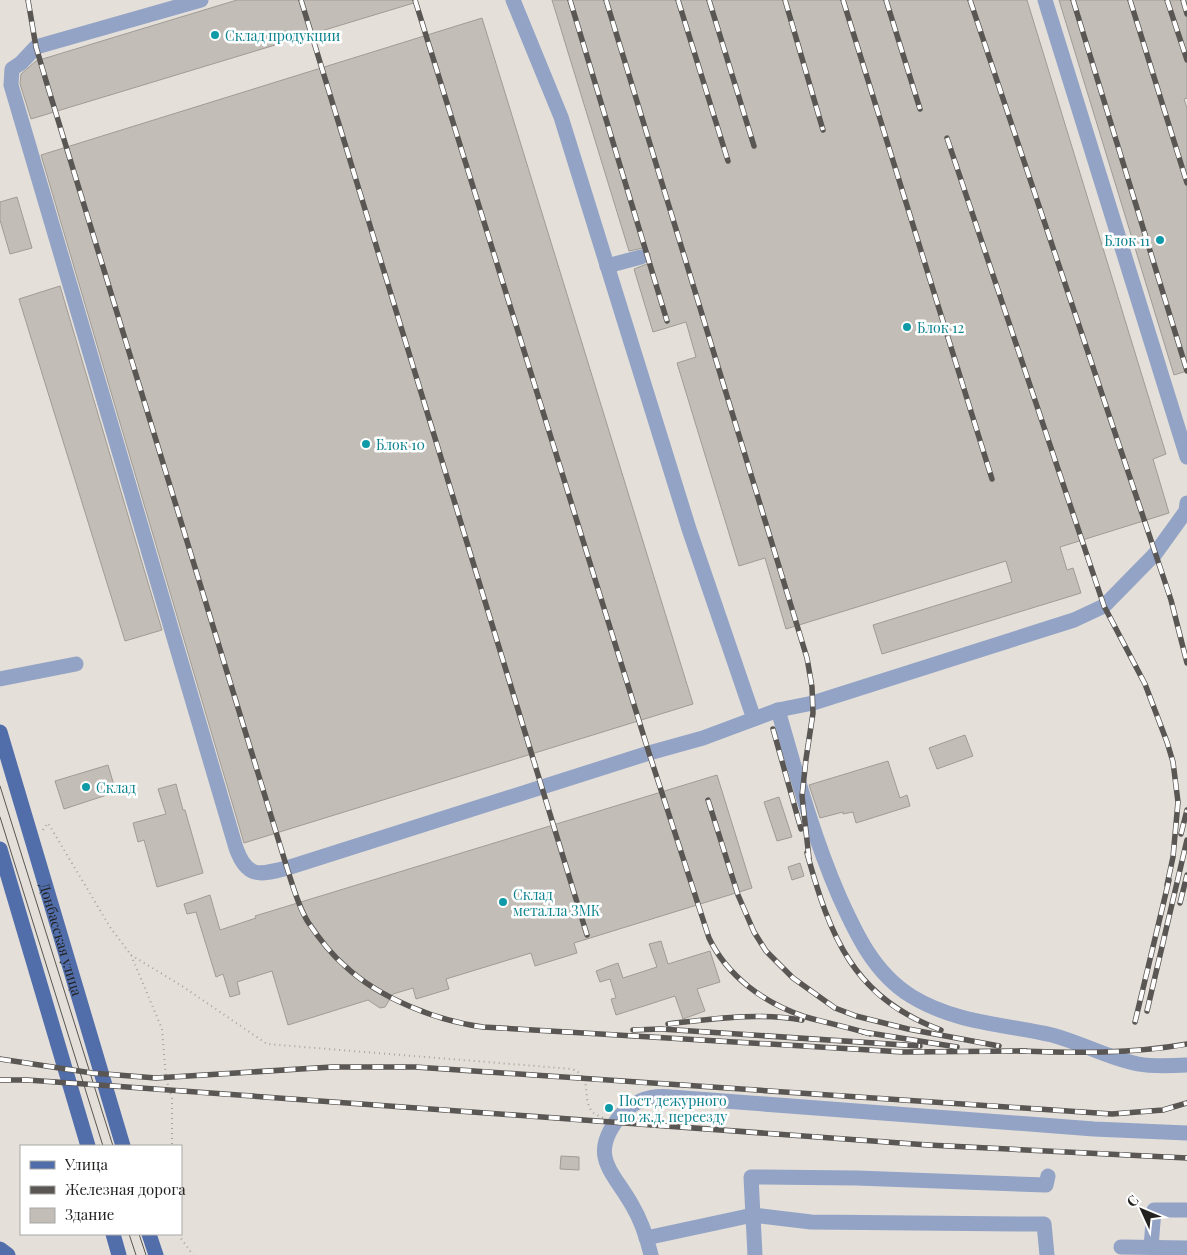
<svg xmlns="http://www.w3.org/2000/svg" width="1187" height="1255" font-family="'Playfair Display',serif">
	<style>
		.building { fill: #c2beb7; stroke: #a09b95 }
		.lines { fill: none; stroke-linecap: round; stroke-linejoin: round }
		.path { stroke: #a7a39e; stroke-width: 2; stroke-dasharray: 1 4; stroke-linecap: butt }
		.minor { stroke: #92a3c5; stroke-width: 15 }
		.major { stroke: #516eab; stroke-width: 15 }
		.tram { stroke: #595653; stroke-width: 1 }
		.rail-casing { stroke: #595653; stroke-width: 5.5 }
		.rail { stroke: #fff; stroke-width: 4; stroke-dasharray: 11; stroke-linecap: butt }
		.culture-dot { fill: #0f9aa8; stroke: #fff; stroke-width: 2 }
		.labels { text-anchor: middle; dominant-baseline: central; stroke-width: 5; stroke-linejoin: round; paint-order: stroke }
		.culture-label { font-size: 14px; fill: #0d838f; stroke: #fff; text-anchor: start }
		.street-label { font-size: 14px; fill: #242220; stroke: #fff }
	</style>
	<rect width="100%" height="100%" fill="#e4dfd9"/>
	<g class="building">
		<polygon points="237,0 417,0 417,2 31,119 20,84 21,74 36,61"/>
		<polygon points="552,0 1027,0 1166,454 1153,459 1169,513 1060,547 1067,570 1073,568 1081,593 882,654 873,625 1012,582 1006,561 786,629 765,558 739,566 677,363 696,357 686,322 653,332 634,269 647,264 650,260 650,254 647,250 643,248 629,251"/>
		<polygon points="1059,0 1187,0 1187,98 1184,99 1187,108 1187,371 1174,375"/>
		<polygon points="482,18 693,704 244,843 41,155"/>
		<polygon points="17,197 32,248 10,254 0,220 0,202"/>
		<polygon points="60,286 162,630 125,641 19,299"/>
		<polygon points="965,735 973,756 937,769 929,748"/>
		<polygon points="888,761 900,798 907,795 910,806 856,823 853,812 843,814 843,812 820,818 809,785"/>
		<polygon points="108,765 116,792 64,809 55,781"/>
		<polygon points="717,775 752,888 574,943 577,953 535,966 531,953 446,979 449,989 416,999 413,988 393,994 385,1007 380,1008 368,1000 288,1025 272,971 237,982 240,994 230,997 223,974 216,977 196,912 187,914 184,904 210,895 220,930 256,918 255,916"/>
		<polygon points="176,784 183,810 185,810 203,873 157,887 144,840 138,842 133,823 166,814 158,789"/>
		<polygon points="779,797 792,837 777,841 764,802"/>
		<polygon points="800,863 804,876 792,880 788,867"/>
		<polygon points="661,941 668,964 710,951 720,982 697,989 705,1011 683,1019 675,996 616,1015 611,999 616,998 610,979 600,982 596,971 618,963 623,978 657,967 649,944"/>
		<polygon points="561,1156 579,1157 579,1170 560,1169"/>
	</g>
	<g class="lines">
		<g class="path">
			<polyline points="43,830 48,823 110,927 131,955 162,1029 166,1078 172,1099 172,1146"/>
			<path d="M131 955 182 986 267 1044 572 1069C592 1076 583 1096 590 1108 592 1114 598 1115 603 1118"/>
			<polyline points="180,1234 180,1237 193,1255"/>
		</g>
		<g class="minor">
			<path d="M201 0 36 47 21 63 12 69 11 85 236 848C247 879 260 875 287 868L649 753 703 738 778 710 813 703 1074 620 1104 606 1155 554 1186 511 1187 503"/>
			<polyline points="513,0 561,117 689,529 754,719"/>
			<polyline points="1045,0 1187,457"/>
			<polyline points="607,266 641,257"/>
			<polyline points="0,679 76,664"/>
			<path d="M778 710C796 773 813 836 839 896 856 934 874 973 911 996 955 1023 1003 1024 1052 1035 1082 1043 1108 1058 1138 1064 1154 1067 1171 1066 1187 1065"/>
			<polyline points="646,1238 753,1215 811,1222 1024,1224 1044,1224 1047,1255"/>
			<polyline points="1121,1247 1187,1248"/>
			<polyline points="1151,1247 1154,1210 1187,1210"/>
			<path d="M651 1255C647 1238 641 1220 632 1205 612 1170 588 1156 620 1116 634 1100 651 1095 671 1097L1094 1129 1187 1133"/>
			<polyline points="755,1255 751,1177 857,1178 1046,1185 1048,1176"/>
		</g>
		<g class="major">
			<path id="s1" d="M0 732 123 1146"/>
			<polyline points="0,849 88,1146"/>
			<polyline points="113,1234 119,1255"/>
			<polyline points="149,1234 156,1255"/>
			<polyline points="0,1249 8,1255"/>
		</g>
		<g class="tram">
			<polyline points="0,786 113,1146"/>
			<polyline points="0,817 103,1146"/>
			<polyline points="129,1234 136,1255"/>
			<polyline points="139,1234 146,1255"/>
		</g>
		<defs>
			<g id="rail">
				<path d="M28 0 36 47 47 84 287 868C293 886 298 906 308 922 318 937 331 954 345 966 379 998 437 1021 483 1027L903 1052 1026 1051"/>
				<polyline points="301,0 587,935"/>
				<path d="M415 0 649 753 709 938C727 976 765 1004 806 1017 827 1023 848 1027 870 1034"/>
				<polyline points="570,0 667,321"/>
				<polyline points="606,0 807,658 812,687 813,713 806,759 802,796 809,858"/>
				<polyline points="678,0 728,161"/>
				<polyline points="709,0 754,146"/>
				<polyline points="785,0 823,130"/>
				<polyline points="843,0 992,479"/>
				<polyline points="886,0 920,109"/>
				<polyline points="970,0 1171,600 1187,663"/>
				<polyline points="1073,0 1187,371"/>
				<polyline points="1130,0 1187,183"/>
				<polyline points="1167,0 1187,60"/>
				<polyline points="1183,0 1187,14"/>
				<polyline points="947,138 1104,606 1145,684 1167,742 1173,762 1178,802 1173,857 1167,885"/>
				<polyline points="773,729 801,829"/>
				<polyline points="708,800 738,895 754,932 766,951 793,978 835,1008 856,1016 908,1029 999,1046"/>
				<polyline points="1181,834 1187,810"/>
				<path d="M807 853C830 936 853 998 941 1030"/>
				<polyline points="1180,903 1187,875"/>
				<polyline points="1147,1011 1187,840"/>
				<polyline points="1135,1022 1169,880"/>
				<path d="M668 1024C713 1019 757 1012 802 1020"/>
				<polyline points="633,1030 661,1029 920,1046"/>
				<polyline points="863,1032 957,1047"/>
				<path d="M1020 1051C1076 1053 1131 1054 1187 1044"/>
				<polyline points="0,1059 92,1073 156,1078 332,1067 415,1067 1112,1114 1163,1110 1187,1103"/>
				<polyline points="0,1080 27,1080 99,1085 928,1145 1187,1158"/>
			</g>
		</defs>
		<use href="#rail" class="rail-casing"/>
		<use href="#rail" class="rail"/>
	</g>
	<g class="culture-dot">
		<circle cx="215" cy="35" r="5"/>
		<circle cx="1160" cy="240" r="5"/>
		<circle cx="907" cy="327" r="5"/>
		<circle cx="366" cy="444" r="5"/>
		<circle cx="86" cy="787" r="5"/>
		<circle cx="503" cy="902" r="5"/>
		<circle cx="609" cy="1108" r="5"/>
	</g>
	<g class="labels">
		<g class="culture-label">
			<text x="225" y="35">Склад продукции</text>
			<text x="1150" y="240" text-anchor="end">Блок 11</text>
			<text x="917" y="327">Блок 12</text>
			<text x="376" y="444">Блок 10</text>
			<text x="96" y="787">Склад</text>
			<text x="513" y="894">Склад<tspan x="513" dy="16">металла ЗМК</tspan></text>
			<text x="619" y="1100">Пост дежурного<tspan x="619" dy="16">по ж.д. переезду</tspan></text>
		</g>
		<g class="street-label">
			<text stroke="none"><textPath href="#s1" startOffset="216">Донбасская улица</textPath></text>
		</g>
	</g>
	<rect x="20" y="1145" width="162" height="90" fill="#ffffff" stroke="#a7a7a6"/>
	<rect x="30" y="1161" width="25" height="8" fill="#516eab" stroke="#a7a7a6"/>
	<text x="65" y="1170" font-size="15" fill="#242220">Улица</text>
	<rect x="30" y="1186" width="25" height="8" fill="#595653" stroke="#a7a7a6"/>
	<text x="65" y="1195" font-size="15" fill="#242220">Железная дорога</text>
	<rect x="30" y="1208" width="25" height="15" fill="#c2beb7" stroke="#a7a7a6"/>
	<text x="65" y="1220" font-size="15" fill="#242220">Здание</text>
	<g transform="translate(1142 1210) rotate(314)" stroke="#ffffff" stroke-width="4" paint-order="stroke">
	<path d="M0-4L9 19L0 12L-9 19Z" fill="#242220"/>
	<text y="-8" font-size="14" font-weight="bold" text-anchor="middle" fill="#242220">С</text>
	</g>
</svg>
